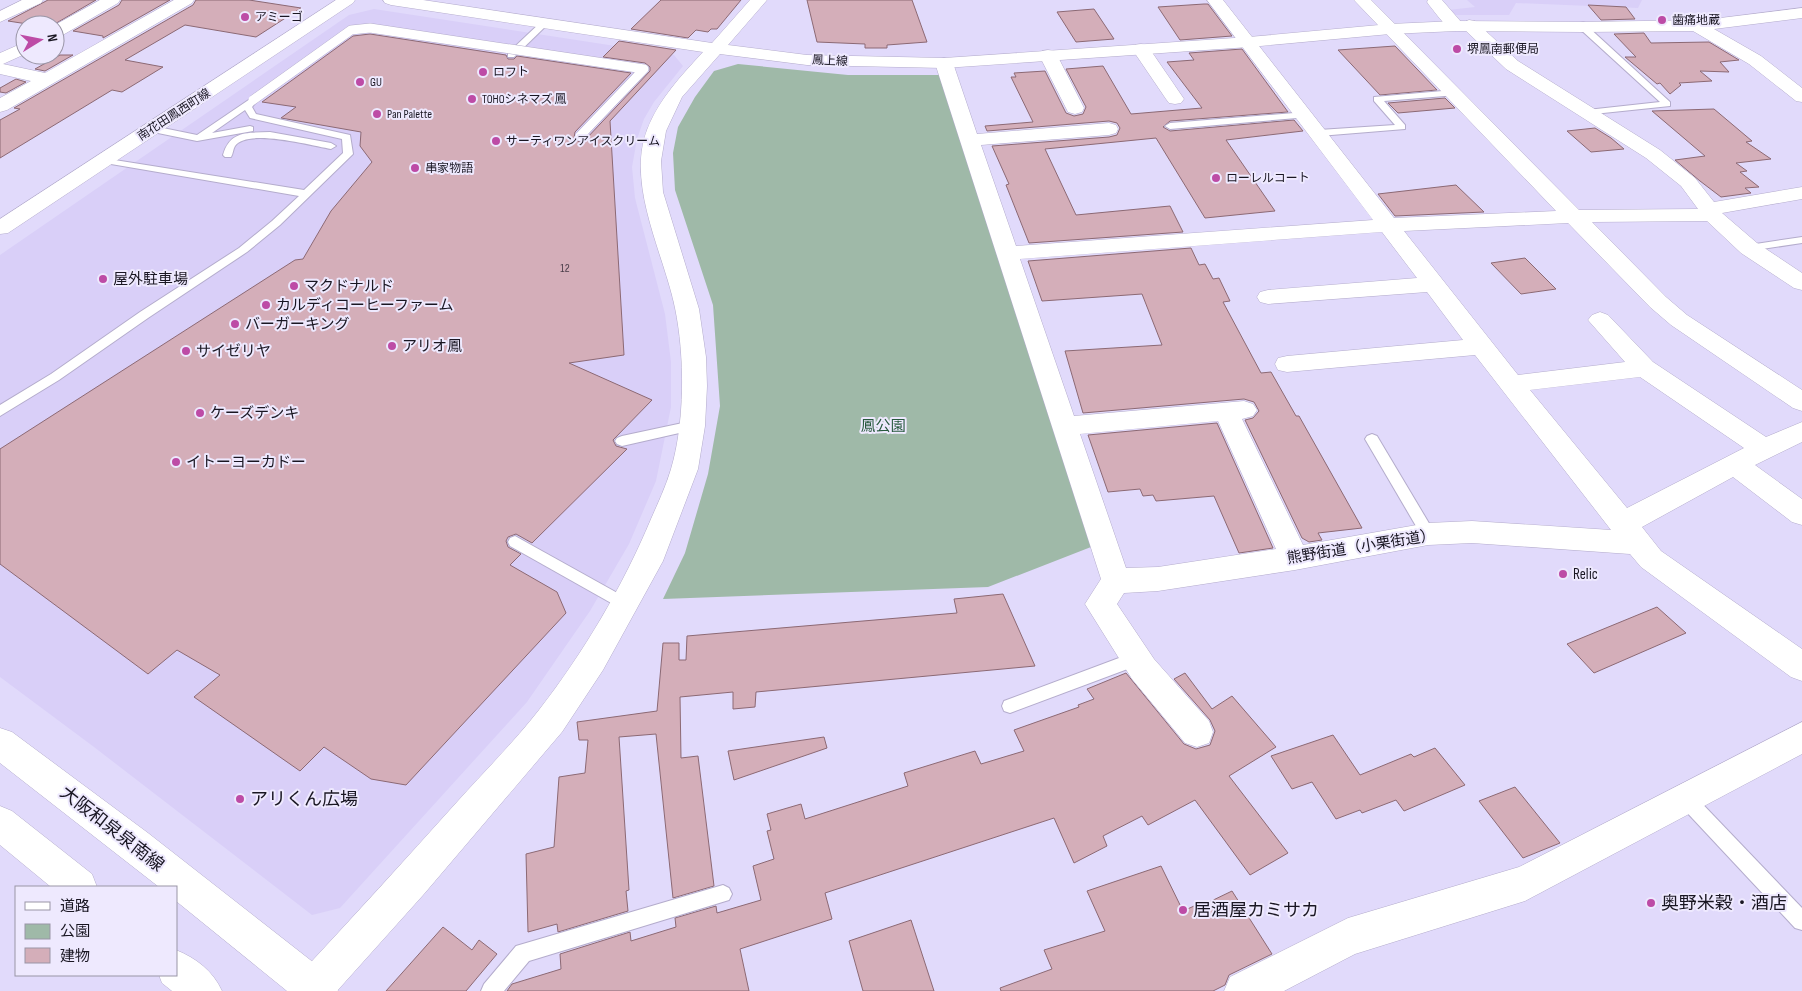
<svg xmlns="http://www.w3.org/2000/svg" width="1802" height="991" font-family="'Sofia Sans Condensed','Noto Sans JP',sans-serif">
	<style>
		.built { fill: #d9cff8 }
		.green { fill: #9fb9a8 }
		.building { fill: #d4aeb9; stroke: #8c6974 }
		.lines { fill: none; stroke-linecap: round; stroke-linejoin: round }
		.lane-casing { stroke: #b4accc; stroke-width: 2 }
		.street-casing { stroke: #b4accc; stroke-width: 1 }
		.secondary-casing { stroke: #b4accc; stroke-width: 1 }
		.primary-casing { stroke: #b4accc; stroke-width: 1 }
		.lane { fill: #fff; fill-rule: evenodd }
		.street { fill: #fff; fill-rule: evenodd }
		.secondary { fill: #fff; fill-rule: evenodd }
		.primary { fill: #fff; fill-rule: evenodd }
		.lane-bridge-casing { stroke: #b4accc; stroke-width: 10; stroke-linecap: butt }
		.lane-bridge { stroke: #fff; stroke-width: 9 }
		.poi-dot { fill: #bd4ba6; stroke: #eee9fe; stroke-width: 2 }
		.labels { text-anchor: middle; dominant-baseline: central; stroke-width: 4; stroke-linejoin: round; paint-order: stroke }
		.far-poi-label { font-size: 12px; fill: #191622; stroke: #eee9fe; text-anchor: start }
		.far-street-label { font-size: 12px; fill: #191622; stroke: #eee9fe }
		.number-label { font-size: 12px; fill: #483c48 }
		.poi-label { font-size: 15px; fill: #191622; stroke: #eee9fe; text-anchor: start }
		.park-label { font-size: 15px; fill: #26583c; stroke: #eee9fe }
		.street-label { font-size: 15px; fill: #191622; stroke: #eee9fe }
		.near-poi-label { font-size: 18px; fill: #191622; stroke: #eee9fe; text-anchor: start }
		.near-street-label { font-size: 18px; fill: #191622; stroke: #eee9fe }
	</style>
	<rect width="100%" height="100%" fill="#e1dafb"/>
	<g class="built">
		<polygon points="1467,0 1642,0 1638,8 1516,3 1509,15 1453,15 1448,10 1475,7"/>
		<polygon points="374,9 674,55 683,66 654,102 644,119 637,139 632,167 635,198 665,314 671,362 671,407 656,481 629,544 590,611 527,702 340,908 312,915 94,747 0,677 0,255 349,15"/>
	</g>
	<polygon class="green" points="738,64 848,75 939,75 1091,547 988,587 663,599 685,553 708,474 720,406 713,305 675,190 673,153 678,127 695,97 714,71"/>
	<g class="building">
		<polygon points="48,0 96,0 53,25 34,25 8,21"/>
		<polygon points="122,0 170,0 103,38 103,36 73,31 119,5"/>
		<polygon points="196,0 249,0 301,8 256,37 185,25 125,60 163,67 122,92 112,90 0,158 0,120 20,109 14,108 193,5"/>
		<polygon points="661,0 741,0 717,29 711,29 708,32 696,30 688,38 631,29"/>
		<polygon points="807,0 912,0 927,42 887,45 887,48 865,48 865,44 817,42"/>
		<polygon points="1204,4 1208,4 1232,36 1180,40 1158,7"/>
		<polygon points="1588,5 1626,7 1635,19 1601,20"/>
		<polygon points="1094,9 1114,39 1076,42 1057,12"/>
		<polygon points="1644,33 1651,43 1709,42 1739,60 1720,62 1729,72 1700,71 1712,81 1679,83 1681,85 1670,94 1660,83 1657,84 1625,57 1636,57 1614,34"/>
		<polygon points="370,34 506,55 508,59 514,59 517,56 631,73 575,132 574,138 579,142 585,140 650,71 650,67 645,63 603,57 619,41 676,50 610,121 624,355 569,363 652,400 613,440 616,446 627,449 532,543 516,534 508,537 506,541 508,547 521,554 510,565 557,592 566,613 406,785 371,779 324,747 300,771 194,697 220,675 177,650 148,674 0,564 0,449 295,260 303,259 331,211 372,162 360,146 361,132 281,118 296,107 262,102 353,36"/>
		<polygon points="1395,46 1437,90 1380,95 1338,50"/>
		<polygon points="1242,49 1288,112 1170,121 1163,127 1170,131 1294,120 1303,131 1226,140 1275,211 1205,218 1156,138 1045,149 1076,215 1170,206 1183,232 1029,243 1006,185 1009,184 992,146 1109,137 1117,135 1120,128 1117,123 1109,121 987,131 985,126 1033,122 1011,77 1016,77 1014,73 1045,71 1066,113 1074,116 1083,114 1086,107 1066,69 1103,66 1131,114 1202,108 1167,62 1194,60 1189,53"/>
		<polygon points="60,55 73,55 45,71 35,69"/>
		<polygon points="16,79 26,82 6,93 0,92 0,88"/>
		<polygon points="1445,98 1455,108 1398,113 1388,103"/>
		<polygon points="1714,109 1752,141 1746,142 1771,159 1736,163 1747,171 1740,172 1759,187 1745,188 1751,193 1721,197 1700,181 1675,160 1705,156 1652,111"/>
		<polygon points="1595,128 1611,138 1624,149 1591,152 1567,131"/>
		<polygon points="1456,185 1484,212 1395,216 1378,194"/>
		<polygon points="1191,248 1199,265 1205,264 1213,279 1219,278 1230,301 1223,302 1261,373 1271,372 1296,416 1299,416 1362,528 1318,533 1322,540 1309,542 1302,538 1245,420 1253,418 1259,411 1254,402 1244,399 1083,413 1065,351 1162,345 1142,294 1042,301 1028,261"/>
		<polygon points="1525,258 1556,289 1521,294 1491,263"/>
		<polygon points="1217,423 1273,548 1239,553 1214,496 1156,501 1153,495 1143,496 1140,489 1108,492 1088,435"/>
		<polygon points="1003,594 1035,666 756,692 755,707 733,709 733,692 680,697 681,758 698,756 714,886 673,898 656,734 619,737 629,890 626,891 628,911 558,932 557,924 528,932 526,854 554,847 559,777 585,773 588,740 579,740 577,722 657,711 663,643 679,643 679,660 686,660 687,636 957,613 954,599"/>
		<polygon points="1657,607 1686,633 1594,673 1567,644"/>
		<polygon points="1126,673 1184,744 1196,749 1210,745 1215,731 1210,720 1174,679 1185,673 1212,709 1232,696 1276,747 1229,776 1288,853 1250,875 1195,800 1148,825 1142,816 1103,836 1107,846 1074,863 1054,818 825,893 832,919 740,949 749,991 507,991 512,984 561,969 560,954 630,932 631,941 676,927 675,918 716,906 717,913 761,900 753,866 774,859 767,831 771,830 767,814 801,804 805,819 908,786 904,773 975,751 981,764 1024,751 1014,730 1079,707 1078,705 1094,699 1087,689"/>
		<polygon points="1333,735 1360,775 1411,754 1414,757 1435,748 1465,785 1404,811 1396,800 1362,813 1360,810 1336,819 1312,782 1292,789 1271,756"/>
		<polygon points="824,737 827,748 734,780 728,751"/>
		<polygon points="1515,787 1560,843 1523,858 1479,801"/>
		<polygon points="1161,866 1183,911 1203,902 1205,904 1232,891 1272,954 1229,975 1225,985 1213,991 1001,991 1000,988 1052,969 1044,950 1105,931 1087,891"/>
		<polygon points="911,920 934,991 863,991 849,941"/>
		<polygon points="443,927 472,950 479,940 497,954 466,991 386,991"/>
	</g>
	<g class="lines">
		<defs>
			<g id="lane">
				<polygon points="542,21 549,23 514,57 508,57 508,53"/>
				<polygon points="1580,25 1586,25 1670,102 1670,106 1584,115 1584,111 1587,110 1660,102 1580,29"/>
				<polygon points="1454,90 1457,91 1457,95 1384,101 1405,125 1405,129 1319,136 1314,133 1319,130 1395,125 1374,101 1374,97"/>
				<polygon points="253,97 258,100 252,107 256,114 350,135 353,154 280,225 247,252 148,318 59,380 0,416 0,405 51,374 140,312 239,248 272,221 299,196 105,163 100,160 102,158 304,190 343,153 342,139 250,118 245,110 212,133 250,126 253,127 253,131 197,141 153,132 148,129 153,126 197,135"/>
				<polygon points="1306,112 1311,115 1309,117 1170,129 1165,126 1170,123"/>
				<path d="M270 132 331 143 336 146 331 149C312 146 247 128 235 146 233 149 233 154 231 157H225L223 155C230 130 248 133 270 132Z"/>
				<polygon points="1802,237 1802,243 1749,251 1744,248 1749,245"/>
				<polygon points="692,421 697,423 698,426 697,429 622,446 617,444 615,441 617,438 622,436"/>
				<polygon points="1372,434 1377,436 1433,530 1435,534 1433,538 1428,540 1423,538 1365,439 1367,436"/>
				<polygon points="515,536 630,600 633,604 630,608 625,610 620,608 510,546 508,542 510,538"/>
				<polygon points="1135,652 1141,654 1143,659 1141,664 1010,713 1004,711 1002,706 1004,701"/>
				<polygon points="1685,790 1691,792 1802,908 1802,930 1795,928 1679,804 1676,798 1679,792"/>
				<polygon points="723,885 729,888 732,894 729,900 529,961 504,991 481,991 484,984 516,946"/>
			</g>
			<g id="street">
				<polygon points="22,0 43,0 41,3 0,22 0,11"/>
				<polygon points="100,0 120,0 118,3 61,36 55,37 55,25"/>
				<polygon points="174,0 194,0 192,3 7,110 0,112 0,98 31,81 0,74 0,53 25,42 25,54 3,64 45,73"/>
				<path d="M1207 0H1223L1394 218 1556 211 1354 0H1371L1579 210 1698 209 1681 186 1646 158 1506 69 1463 28C1449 36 1438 15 1429 5L1427 2 1428 0H1442L1462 23 1469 20 1475 21 1518 61 1660 150 1695 178 1714 202 1802 187V199L1722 213 1757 243 1802 273V290L1794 288 1741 253 1707 221 1592 222 1666 297 1687 315 1802 390V411L1793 408 1671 325 1650 307 1568 223 1404 231 1518 375 1625 362 1588 320 1592 315 1600 312 1608 315 1653 362 1766 437 1802 422V442L1755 465 1802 499V525L1792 522 1733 477 1642 527 1661 551 1802 649V681L1791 677 1641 567 1630 554 1472 543 1428 545 1295 570 1158 591 1124 593 1117 604 1154 659 1209 721 1213 732 1209 743 1197 747 1185 743 1132 679 1085 604 1101 579 935 63 938 59 944 58 950 59 953 63 977 134 1109 123 1116 125 1118 129 1116 133 1109 135 981 145 1016 246 1373 220ZM1382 232 1417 278 1268 290 1260 292 1257 297 1260 302 1268 304 1427 292 1463 340 1287 356 1278 358 1275 364 1278 370 1287 372 1475 355 1611 530 1472 521 1428 523 1303 545 1242 419 1253 416 1257 410 1253 404 1244 401 1074 416 1020 259ZM1640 377 1744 448 1627 508 1530 390ZM1218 421 1276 549 1158 567 1126 568 1080 434Z"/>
				<polygon points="1802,8 1802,18 1714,29 1761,56 1802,88 1802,102 1796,101 1749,64 1693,31 1583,32 1577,31 1575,27 1577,23 1583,22 1704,20"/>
				<polygon points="1141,44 1147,45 1184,99 1181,103 1175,104 1169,103 1166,99 1132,49 1135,45"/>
				<polygon points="1048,50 1054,51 1057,55 1084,108 1082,112 1075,114 1068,112 1066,108 1039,55 1042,51"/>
				<polygon points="1802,722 1802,754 1525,901 1355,954 1284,991 1224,991 1230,977 1348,918 1519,867"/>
			</g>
			<g id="secondary">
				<polygon points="336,0 355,0 353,3 8,233 0,234 0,219"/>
				<path d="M383 0H423L712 43 750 0H767L728 45 807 55 944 58 1249 37 1390 24 1456 21 1583 22 1589 23 1591 27 1589 31 1583 32 1456 31 1390 34 1249 47 944 68 807 65 720 54 682 97 666 131 661 161 663 192 699 309 706 357 707 386 705 426 698 469 663 561 603 670 562 732 424 894 337 991H296L295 988 300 974C353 917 405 860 457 802 484 772 514 742 539 710 584 652 623 586 651 519 658 503 666 486 671 469 685 422 685 356 675 308 664 254 626 185 647 130 659 99 681 76 703 52L391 5 385 3Z"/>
			</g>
			<g id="primary">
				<polygon points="0,728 12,732 148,833 332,977 338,991 287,991 176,901 176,887 159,887 0,763"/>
				<polygon points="0,806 12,811 92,874 97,887 51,887 0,845"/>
				<path d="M176 950C196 958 213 971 222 991H172L162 983 159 975H176Z"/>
			</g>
		</defs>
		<use href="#lane" class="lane-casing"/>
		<use href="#street" class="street-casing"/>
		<use href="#secondary" class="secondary-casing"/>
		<use href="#primary" class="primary-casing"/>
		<use href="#lane" class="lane"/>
		<use href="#street" class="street"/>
		<use href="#secondary" class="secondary"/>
		<use href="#primary" class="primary"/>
		<defs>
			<polyline id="lane-bridge" points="253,100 351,30 370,28 644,69 580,136"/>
		</defs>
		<use href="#lane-bridge" class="lane-bridge-casing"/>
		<use href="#lane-bridge" class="lane-bridge"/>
	</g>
	<g class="poi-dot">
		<circle cx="245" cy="17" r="5"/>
		<circle cx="1662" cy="20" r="5"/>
		<circle cx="1457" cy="49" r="5"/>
		<circle cx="483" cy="72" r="5"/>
		<circle cx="360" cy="82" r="5"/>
		<circle cx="472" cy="99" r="5"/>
		<circle cx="377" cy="114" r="5"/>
		<circle cx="496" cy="141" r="5"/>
		<circle cx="415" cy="168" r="5"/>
		<circle cx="1216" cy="178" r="5"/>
		<circle cx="103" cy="279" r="5"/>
		<circle cx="294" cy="286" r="5"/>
		<circle cx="266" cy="305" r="5"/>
		<circle cx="235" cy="324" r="5"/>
		<circle cx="392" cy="346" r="5"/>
		<circle cx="186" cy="351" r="5"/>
		<circle cx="200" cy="413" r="5"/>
		<circle cx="176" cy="462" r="5"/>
		<circle cx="1563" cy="574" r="5"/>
		<circle cx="240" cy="799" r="5"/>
		<circle cx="1651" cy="903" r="5"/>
		<circle cx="1183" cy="910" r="5"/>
	</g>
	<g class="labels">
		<g class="far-poi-label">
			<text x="255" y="17">アミーゴ</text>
			<text x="1672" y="20">歯痛地蔵</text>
			<text x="1467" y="49">堺鳳南郵便局</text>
			<text x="493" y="72">ロフト</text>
			<text x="370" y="82">GU</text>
			<text x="482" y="99">TOHOシネマズ 鳳</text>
			<text x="387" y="114">Pan Palette</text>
			<text x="506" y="141">サーティワンアイスクリーム</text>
			<text x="425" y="168">串家物語</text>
			<text x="1226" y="178">ローレルコート</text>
		</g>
		<g class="far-street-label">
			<text transform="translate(830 61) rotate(3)">鳳上線</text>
			<text transform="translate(174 115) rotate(-33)">南花田鳳西町線</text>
		</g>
		<g class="number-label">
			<text x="565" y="268">12</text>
		</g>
		<g class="poi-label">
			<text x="113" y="279">屋外駐車場</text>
			<text x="304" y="286">マクドナルド</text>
			<text x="276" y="305">カルディコーヒーファーム</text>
			<text x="245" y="324">バーガーキング</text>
			<text x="402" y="346">アリオ鳳</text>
			<text x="196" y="351">サイゼリヤ</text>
			<text x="210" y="413">ケーズデンキ</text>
			<text x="186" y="462">イトーヨーカドー</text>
			<text x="1573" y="574">Relic</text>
		</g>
		<g class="park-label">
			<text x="883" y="426">鳳公園</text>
		</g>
		<g class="street-label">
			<text transform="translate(1361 547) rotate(-9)">熊野街道（小栗街道）</text>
		</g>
		<g class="near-poi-label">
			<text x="250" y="799">アリくん広場</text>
			<text x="1661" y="903">奥野米穀・酒店</text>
			<text x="1193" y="910">居酒屋カミサカ</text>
		</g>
		<g class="near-street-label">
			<text transform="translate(112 829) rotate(38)">大阪和泉泉南線</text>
		</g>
	</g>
	<rect x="15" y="886" width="162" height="90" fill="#eee9fe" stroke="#9995a6"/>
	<rect x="25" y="902" width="25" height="8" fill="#ffffff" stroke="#9995a6"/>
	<text x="60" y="911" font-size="15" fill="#191622">道路</text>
	<rect x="25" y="924" width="25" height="15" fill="#9fb9a8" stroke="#9995a6"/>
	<text x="60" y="936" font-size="15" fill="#191622">公園</text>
	<rect x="25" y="948" width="25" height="15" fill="#d4aeb9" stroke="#9995a6"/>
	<text x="60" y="961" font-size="15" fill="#191622">建物</text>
	<g transform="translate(40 40) rotate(80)"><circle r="24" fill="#eee9fe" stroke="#9995a6"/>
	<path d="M0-4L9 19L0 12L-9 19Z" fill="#bd4ba6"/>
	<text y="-8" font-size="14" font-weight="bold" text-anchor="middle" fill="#191622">N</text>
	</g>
</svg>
